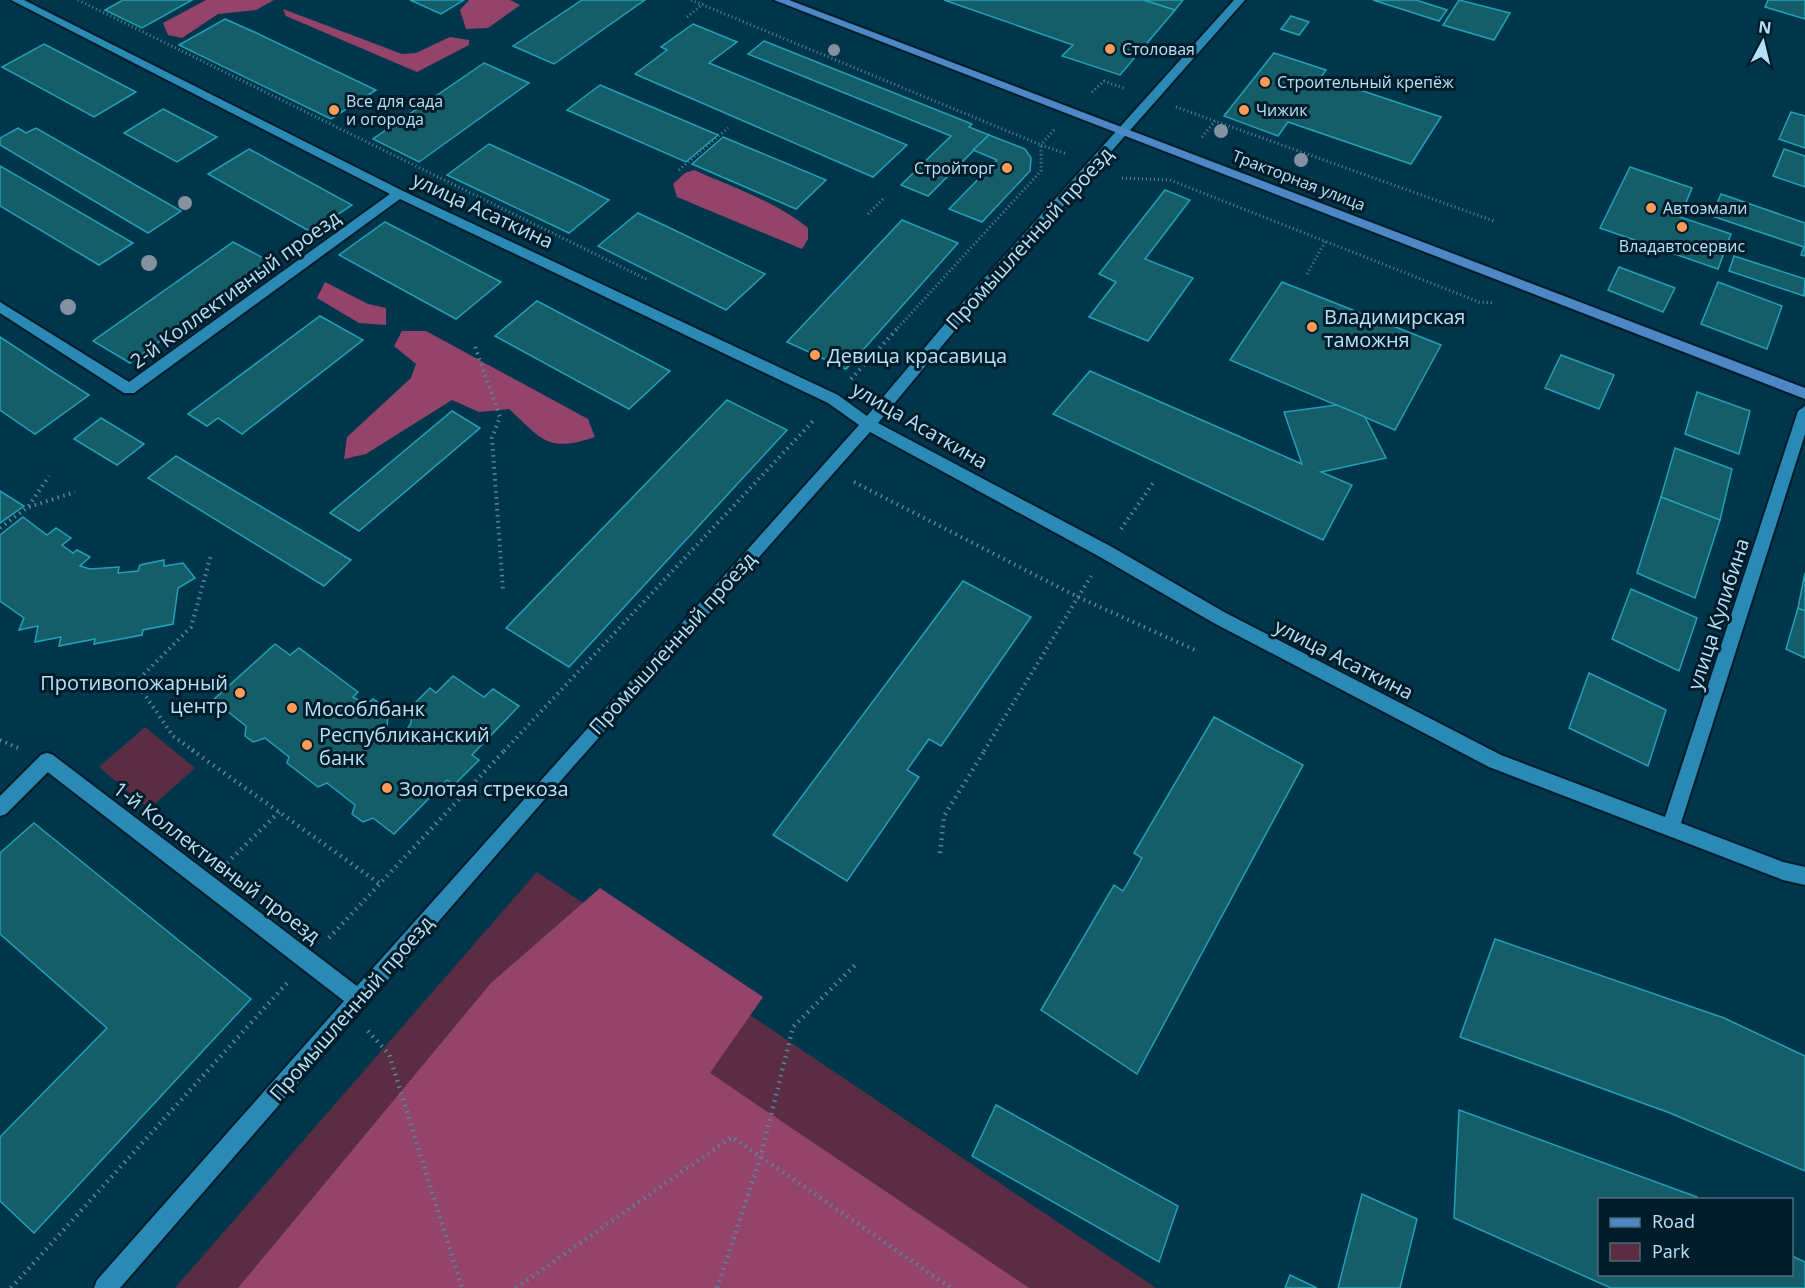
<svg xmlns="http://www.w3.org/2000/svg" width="1805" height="1288" font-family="'Open Sans',sans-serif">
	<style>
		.green { fill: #5b2d42 }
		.forest { fill: #94446a }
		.building { fill: #155d69; stroke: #21a1b7; stroke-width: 1.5 }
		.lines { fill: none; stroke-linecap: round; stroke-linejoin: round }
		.service-casing { stroke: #001c29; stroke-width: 4 }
		.minor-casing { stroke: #001c29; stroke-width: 4 }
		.secondary-casing { stroke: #001c29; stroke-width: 4 }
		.path-far2 { stroke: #56869c; stroke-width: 3; stroke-dasharray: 1 3; stroke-linecap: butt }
		.path-far1 { stroke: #56869c; stroke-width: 4; stroke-dasharray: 1.5 4.5; stroke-linecap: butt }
		.path { stroke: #56869c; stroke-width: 4.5; stroke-dasharray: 1.5 5; stroke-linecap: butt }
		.service { fill: #2b8ab5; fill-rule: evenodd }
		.minor { fill: #2b8ab5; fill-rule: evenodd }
		.secondary { fill: #4d87c6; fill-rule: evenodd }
		.tree { fill: #8691a0 }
		.poi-dot { fill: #fe9b59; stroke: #001c29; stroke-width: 2 }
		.labels { text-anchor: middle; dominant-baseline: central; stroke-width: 6; stroke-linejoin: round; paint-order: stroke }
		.far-poi-label { font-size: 16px; fill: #b7e1f8; stroke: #001c29; text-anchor: start }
		.far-street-label { font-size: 16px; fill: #b7e1f8; stroke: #001c29 }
		.street-label { font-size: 20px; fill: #b7e1f8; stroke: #001c29 }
		.poi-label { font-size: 20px; fill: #b7e1f8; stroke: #001c29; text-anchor: start }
	</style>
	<rect width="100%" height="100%" fill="#00364c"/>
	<g class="green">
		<polygon points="145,727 195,768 149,809 99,767"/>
		<polygon points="537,872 1156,1288 175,1288"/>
	</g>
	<g class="forest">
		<polygon points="206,0 274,0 256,10 218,14 182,38 168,35 163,23"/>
		<polygon points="469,0 510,0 520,5 488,28 466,29 460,10"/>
		<polygon points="283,9 402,54 416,53 450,37 469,40 469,45 417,72 286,16"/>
		<path d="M694 170C732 187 775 201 808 228V239L802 249 677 197 673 184 685 173Z"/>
		<polygon points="325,282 368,304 386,308 386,325 359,323 317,298"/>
		<path d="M402 331H426L588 419 595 437C547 453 543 440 509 409L479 412 452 400 366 454 344 459 347 437 411 378 416 364 394 346Z"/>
		<polygon points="600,888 763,997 710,1073 1029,1288 238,1288 491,983"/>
	</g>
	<g class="building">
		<polygon points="123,0 192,0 142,28 105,10"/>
		<polygon points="410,0 464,0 441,14"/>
		<polygon points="645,0 554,64 513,46 582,0"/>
		<polygon points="944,0 1144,0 1175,10 1120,75 1062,56 1073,45"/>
		<polygon points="1144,0 1183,0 1175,10"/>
		<polygon points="1373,0 1416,0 1447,10 1439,21"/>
		<polygon points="1459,0 1510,13 1494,40 1443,25"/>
		<polygon points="1768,0 1805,0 1805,19 1765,7"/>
		<polygon points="1291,16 1309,22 1299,35 1281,29"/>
		<polygon points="225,19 252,31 376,90 331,119 179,45"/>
		<polygon points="693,24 737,42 709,63 907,145 873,177 635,74 667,50 661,47"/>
		<polygon points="764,41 972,124 969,127 989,135 928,196 901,185 951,136 748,54"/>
		<polygon points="44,44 136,92 94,117 2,67"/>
		<polygon points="1274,53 1326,70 1321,77 1441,117 1411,164 1288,122 1278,136 1224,116"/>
		<polygon points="484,63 529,83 419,162 373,139"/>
		<polygon points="600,85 718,135 686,162 567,110"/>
		<polygon points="163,109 217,137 177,162 124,133"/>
		<polygon points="1791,112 1805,116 1805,148 1779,139"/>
		<polygon points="18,128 26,133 36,128 181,211 148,233 0,145 0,138"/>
		<polygon points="989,135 1025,149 1031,158 1030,171 982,222 949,209 997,160 973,150"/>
		<polygon points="723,137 826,180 796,209 692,164"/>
		<polygon points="489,144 576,184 609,200 569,233 447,175"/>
		<polygon points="249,149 352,205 311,232 208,174"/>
		<polygon points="1784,149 1805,156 1805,187 1773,176"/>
		<polygon points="0,166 133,243 99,265 0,206"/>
		<polygon points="1630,167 1692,188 1680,217 1731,234 1718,269 1600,228"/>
		<polygon points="1165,190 1190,200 1145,259 1193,278 1148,341 1089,317 1116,282 1099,274"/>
		<polygon points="1721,194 1805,223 1805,256 1801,255 1804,247 1712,216"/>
		<polygon points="638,213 670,228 765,274 726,310 598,246"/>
		<polygon points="902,220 958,243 846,369 787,342"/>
		<polygon points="385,222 501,282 456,319 339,255"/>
		<polygon points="233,242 269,261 130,363 93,341"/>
		<polygon points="1734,256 1805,279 1804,296 1729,271"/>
		<polygon points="1619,267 1675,288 1663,312 1608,290"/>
		<polygon points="1282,282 1441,345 1395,430 1230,360"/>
		<polygon points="1718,282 1782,306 1767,349 1701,324"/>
		<polygon points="537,301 670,371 629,409 495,336"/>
		<polygon points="320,316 363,340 242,434 218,418 207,426 188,414"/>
		<polygon points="0,337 53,372 89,395 35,434 0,410"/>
		<polygon points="1561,355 1614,375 1599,409 1545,388"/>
		<polygon points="1090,371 1302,464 1284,412 1337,405 1365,417 1386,458 1321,472 1352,485 1323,540 1053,414"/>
		<polygon points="1697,392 1750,411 1739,454 1685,434"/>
		<polygon points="727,400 787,430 569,667 506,628"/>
		<polygon points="452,411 480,428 359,531 330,513"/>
		<polygon points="101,418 144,444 117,465 74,439"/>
		<polygon points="1675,448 1732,469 1720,520 1661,497"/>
		<polygon points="176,456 351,560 324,586 148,478"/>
		<polygon points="0,491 24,506 0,523"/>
		<polygon points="1661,497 1720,520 1695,598 1637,573"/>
		<polygon points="23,517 47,535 56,528 71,538 62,545 73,553 77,550 90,557 80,566 90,569 119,567 118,573 138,571 140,565 164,560 164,566 183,563 195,578 178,588 173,624 143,630 142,635 94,644 95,639 59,646 61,637 35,642 38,626 19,630 24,618 0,601 0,535"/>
		<polygon points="1805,573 1805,611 1798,608"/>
		<polygon points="963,581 1031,617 941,746 929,739 907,770 919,777 847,881 773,835"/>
		<polygon points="1631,589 1697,618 1679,671 1612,639"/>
		<polygon points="1798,608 1805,611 1805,658 1786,649"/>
		<polygon points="275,644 290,655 299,648 358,692 353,697 366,705 373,699 388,709 387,730 403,736 411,723 412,706 430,688 436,693 453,676 484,697 493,689 519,706 472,755 479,760 454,785 447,780 394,834 373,818 363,822 352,814 355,805 327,783 318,787 287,763 289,757 265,738 253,742 245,736 246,726 213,700"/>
		<polygon points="1589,673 1666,710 1648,766 1569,728"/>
		<polygon points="1214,717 1303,765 1137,1074 1041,1010 1114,885 1123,891 1142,858 1134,853"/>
		<polygon points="34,823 251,999 34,1233 0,1201 0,1137 107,1028 0,934 0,853"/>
		<polygon points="1495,939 1724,1018 1805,1056 1805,1171 1670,1113 1460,1037"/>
		<polygon points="996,1105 1178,1206 1159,1262 972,1156"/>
		<polygon points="1459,1110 1697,1197 1697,1200 1600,1200 1600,1274 1792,1274 1792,1256 1805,1262 1805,1288 1611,1288 1454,1218"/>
		<polygon points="1362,1194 1417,1219 1400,1288 1338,1288"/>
		<polygon points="1290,1275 1317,1288 1285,1288"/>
	</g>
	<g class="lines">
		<defs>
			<polygon id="service" points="47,753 53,755 56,761 53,767 6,814 0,816 0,796 41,755"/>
			<polygon id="minor" points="11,0 24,0 403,191 838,395 867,416 971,293 1234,0 1245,0 981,299 878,423 1112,547 1224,612 1501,755 1665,817 1798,411 1805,406 1805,434 1681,823 1783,862 1805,867 1805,885 1783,880 1489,767 1212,622 1100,557 870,432 571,769 120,1288 94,1288 97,1280 344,1001 41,767 38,761 41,755 47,753 53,755 357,986 859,425 828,403 400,199 134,393 124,393 0,313 0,302 129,382 390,194"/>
			<polygon id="secondary" points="774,0 789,0 1805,388 1805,399"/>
		</defs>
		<use href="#service" class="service-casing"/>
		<use href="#minor" class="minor-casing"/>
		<use href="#secondary" class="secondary-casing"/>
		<g class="path-far2">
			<polyline points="78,0 648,280"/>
			<polyline points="691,0 1041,145 1041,171 896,330"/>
			<polyline points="687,17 703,4"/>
			<polyline points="1092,92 1104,81 1126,89"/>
			<polyline points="1176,107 1494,221"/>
			<polyline points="1054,130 1041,145 1067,154"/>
			<polyline points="1202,137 1215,121"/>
			<polyline points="679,170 728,128"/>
			<polyline points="1122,178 1170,180"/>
			<polyline points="1170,180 1479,302 1494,303"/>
			<polyline points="868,214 885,197"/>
			<polyline points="1307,274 1325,242"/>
		</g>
		<g class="path-far1">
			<polyline points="475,347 500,417 492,438 503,590"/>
			<polyline points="851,379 897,329"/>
			<polyline points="854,482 1078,597 1195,650"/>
			<polyline points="29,507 75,492"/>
			<polyline points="0,528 28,507 49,476"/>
			<polyline points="1121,529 1153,483"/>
			<polyline points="0,740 18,748"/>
			<polyline points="194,751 173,736 136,682 191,627 211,555"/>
			<polyline points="504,751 814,420"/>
			<polyline points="984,751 1091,576"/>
		</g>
		<g class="path">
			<polyline points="192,750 380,884"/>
			<polyline points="940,853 944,816 985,750"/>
			<polyline points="227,863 279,812"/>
			<polyline points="329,938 505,750"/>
			<polyline points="368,1031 389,1054 462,1288"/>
			<polyline points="11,1288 287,983"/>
			<polyline points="516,1288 732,1137 951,1288"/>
			<polyline points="717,1288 761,1156 793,1027 855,965"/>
		</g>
		<use href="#service" class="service"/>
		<use href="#minor" class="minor"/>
		<use href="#secondary" class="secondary"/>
	</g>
	<g class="tree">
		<circle cx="834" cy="50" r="6"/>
		<circle cx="1221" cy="131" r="7"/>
		<circle cx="1301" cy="160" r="7"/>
		<circle cx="185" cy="203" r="7"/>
		<circle cx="149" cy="263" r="8"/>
		<circle cx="68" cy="307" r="8"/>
	</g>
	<g class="poi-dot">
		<circle cx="1110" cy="49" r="6"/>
		<circle cx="1265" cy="82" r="6"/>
		<circle cx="334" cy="110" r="6"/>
		<circle cx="1244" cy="110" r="6"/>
		<circle cx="1007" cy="168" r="6"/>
		<circle cx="1651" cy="208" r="6"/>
		<circle cx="1682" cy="227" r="6"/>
		<circle cx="1312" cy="327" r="6"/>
		<circle cx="815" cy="355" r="6"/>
		<circle cx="240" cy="693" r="6"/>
		<circle cx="292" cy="708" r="6"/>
		<circle cx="307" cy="745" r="6"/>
		<circle cx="387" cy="788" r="6"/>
	</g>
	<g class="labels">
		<g class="far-poi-label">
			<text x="1122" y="49">Столовая</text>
			<text x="1277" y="82">Строительный крепёж</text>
			<text x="346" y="101">Все для сада<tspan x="346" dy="18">и огорода</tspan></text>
			<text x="1256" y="110">Чижик</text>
			<text x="995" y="168" text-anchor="end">Стройторг</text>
			<text x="1663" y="208">Автоэмали</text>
			<text x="1682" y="246" text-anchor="middle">Владавтосервис</text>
		</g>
		<g class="far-street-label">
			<text transform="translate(1299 180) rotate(21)">Тракторная улица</text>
		</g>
		<g class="street-label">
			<text transform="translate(483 210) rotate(25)">улица Асаткина</text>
			<text transform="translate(1029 238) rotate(-48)">Промышленный проезд</text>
			<text transform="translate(235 289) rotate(-36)">2-й Коллективный проезд</text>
			<text transform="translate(920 425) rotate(30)">улица Асаткина</text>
			<text transform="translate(1718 614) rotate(-72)">улица Кулибина</text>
			<text transform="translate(672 643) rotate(-48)">Промышленный проезд</text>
			<text transform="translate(1344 659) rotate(27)">улица Асаткина</text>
			<text transform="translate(217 862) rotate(37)">1-й Коллективный проезд</text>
			<text transform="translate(351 1008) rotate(-49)">Промышленный проезд</text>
		</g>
		<g class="poi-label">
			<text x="1324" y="316">Владимирская<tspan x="1324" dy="23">таможня</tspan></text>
			<text x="827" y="355">Девица красавица</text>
			<text x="228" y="682" text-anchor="end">Противопожарный<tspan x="228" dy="23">центр</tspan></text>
			<text x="304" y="708">Мособлбанк</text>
			<text x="319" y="734">Республиканский<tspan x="319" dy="23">банк</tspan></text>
			<text x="399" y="788">Золотая стрекоза</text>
		</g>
	</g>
	<rect x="1598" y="1198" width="195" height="78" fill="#001c29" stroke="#496b7c" stroke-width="1.5"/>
	<rect x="1610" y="1218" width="30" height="9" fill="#4d87c6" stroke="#496b7c" stroke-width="1.5"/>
	<text x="1652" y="1228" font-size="18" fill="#b7e1f8">Road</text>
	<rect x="1610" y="1243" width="30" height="18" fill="#5b2d42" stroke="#496b7c" stroke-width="1.5"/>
	<text x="1652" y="1258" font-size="18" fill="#b7e1f8">Park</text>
	<g transform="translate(1763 42) rotate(7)" stroke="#001c29" stroke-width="4.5" paint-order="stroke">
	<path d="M0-4.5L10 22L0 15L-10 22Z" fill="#b7e1f8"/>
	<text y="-9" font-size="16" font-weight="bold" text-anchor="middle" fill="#b7e1f8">N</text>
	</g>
</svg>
